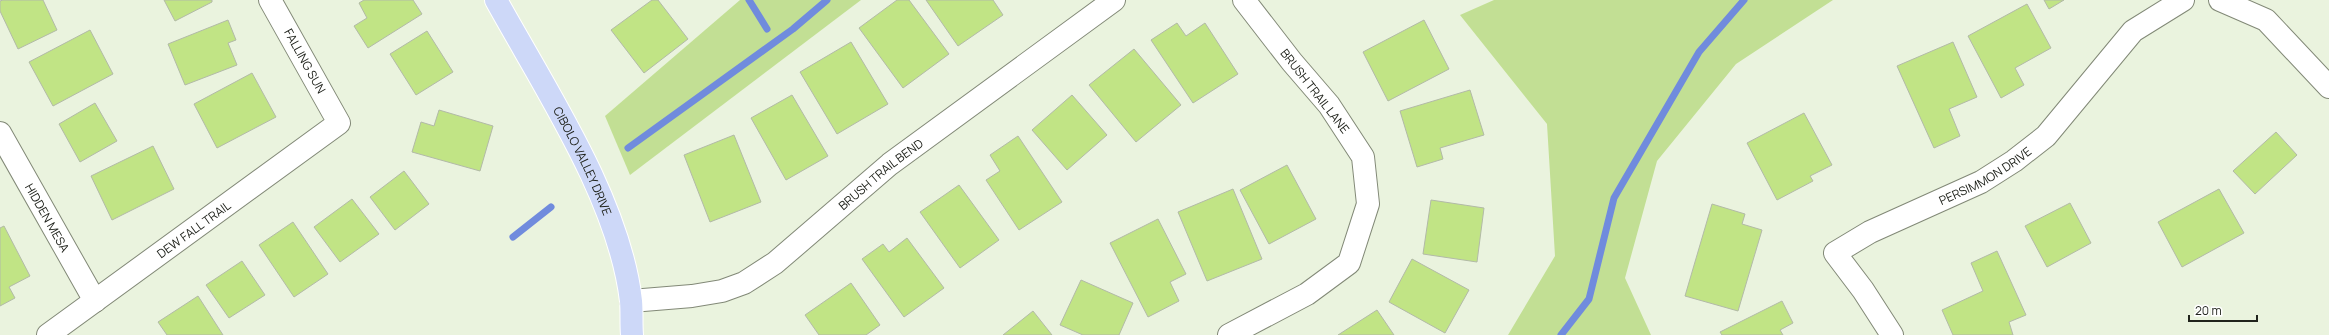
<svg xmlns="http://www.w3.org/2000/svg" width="2329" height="335" font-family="Manrope,sans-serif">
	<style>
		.green { fill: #c2df94 }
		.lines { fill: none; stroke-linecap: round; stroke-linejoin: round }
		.stream { stroke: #708bdd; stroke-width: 7 }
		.building { fill: #c1e485; stroke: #b2baa7 }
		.minor-casing { stroke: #828977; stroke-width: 24 }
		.major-casing { stroke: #fff; stroke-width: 24 }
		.minor { stroke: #fff; stroke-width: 22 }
		.major { stroke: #cdd8f8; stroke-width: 22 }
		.labels { text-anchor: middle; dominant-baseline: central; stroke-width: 3.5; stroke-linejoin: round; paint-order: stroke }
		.street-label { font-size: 12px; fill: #20231c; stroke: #fff }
	</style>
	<rect width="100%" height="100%" fill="#eaf3de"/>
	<g class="green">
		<polygon points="740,0 861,0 630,175 605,116"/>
		<polygon points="1494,0 1833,0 1736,64 1657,161 1625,278 1651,335 1508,335 1555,256 1547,124 1460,15"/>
	</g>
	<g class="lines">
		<g class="stream">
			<polyline points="749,0 767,29"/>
			<polyline points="628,148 793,29 827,0"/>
			<polyline points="513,237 551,207"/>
			<polyline points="1561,335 1589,299 1614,198 1699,52 1744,0"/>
		</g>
	</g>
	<g class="building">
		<polygon points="3,0 43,0 57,30 18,49 0,11 0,1"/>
		<polygon points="164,0 212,0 212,2 175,21"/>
		<polygon points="364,0 413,0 422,14 368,48 354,26 367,18 359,3"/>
		<polygon points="652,0 658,0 688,39 644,73 611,30"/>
		<polygon points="897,0 909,0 949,54 903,88 859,28"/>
		<polygon points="926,0 993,0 1003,15 958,46"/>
		<polygon points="2044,0 2064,0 2049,9"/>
		<polygon points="2027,4 2051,48 2015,68 2024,85 2001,98 1968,36"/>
		<polygon points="228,20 236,40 228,43 237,65 185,85 168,44"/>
		<polygon points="1424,20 1449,69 1388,101 1363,52"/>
		<polygon points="1177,23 1186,36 1205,23 1238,74 1193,103 1151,40"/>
		<polygon points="90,30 113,74 53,106 29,62"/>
		<polygon points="427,31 453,72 416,95 390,54"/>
		<polygon points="851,42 888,104 837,134 800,72"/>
		<polygon points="1953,42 1977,97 1949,109 1960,136 1934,148 1897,66"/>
		<polygon points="1134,49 1181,105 1136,142 1089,85"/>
		<polygon points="252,73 276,117 217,148 194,104"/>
		<polygon points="1470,90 1484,135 1440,148 1443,159 1417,167 1400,111"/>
		<polygon points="792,95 828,156 786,180 751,118"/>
		<polygon points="1072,95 1107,135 1067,170 1032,130"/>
		<polygon points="95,103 117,141 80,162 59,124"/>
		<polygon points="439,110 493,126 480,171 412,152 421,122 434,126"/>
		<polygon points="1804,113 1832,165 1810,176 1813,181 1777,200 1747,143"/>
		<polygon points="2276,132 2297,155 2255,194 2233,171"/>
		<polygon points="734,135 761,202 710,222 684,155"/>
		<polygon points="1018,136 1062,202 1019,230 986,180 1000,171 990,155"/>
		<polygon points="153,146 174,189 112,220 91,176"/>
		<polygon points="1287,165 1316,219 1269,244 1240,190"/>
		<polygon points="404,171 429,204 395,230 370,197"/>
		<polygon points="959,185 999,240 960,268 920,212"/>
		<polygon points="1233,189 1262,259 1207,281 1178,212"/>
		<polygon points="2219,189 2244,233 2182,267 2158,222"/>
		<polygon points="352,199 379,234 340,262 314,227"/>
		<polygon points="1431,200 1484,208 1477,262 1423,254"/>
		<polygon points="2070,203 2091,243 2047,267 2025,226"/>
		<polygon points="1712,204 1745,214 1742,224 1762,230 1738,311 1685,296"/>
		<polygon points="1158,219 1186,274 1170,282 1179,301 1148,317 1110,243"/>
		<polygon points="293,222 328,274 294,297 259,245"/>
		<polygon points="4,226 30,276 9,287 15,298 0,306 0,228"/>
		<polygon points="907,238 944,288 904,317 862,259 883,244 889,252"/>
		<polygon points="1997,251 2026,315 2009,322 2013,335 1953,335 1942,310 1983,291 1971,263"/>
		<polygon points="1412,259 1469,290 1445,333 1389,302"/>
		<polygon points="242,261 265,295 229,318 206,285"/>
		<polygon points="1081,280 1133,303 1119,335 1083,335 1060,325"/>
		<polygon points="851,283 880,325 866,335 819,335 805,315"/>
		<polygon points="198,296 223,335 167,335 158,322"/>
		<polygon points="1782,301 1793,323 1780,330 1783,335 1722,335 1720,332"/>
		<polygon points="1377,310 1394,335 1338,335"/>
		<polygon points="1033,311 1052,335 1003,335"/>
	</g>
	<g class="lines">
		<defs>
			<g id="minor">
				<polyline points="2220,0 2266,20 2329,87"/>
				<path id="s1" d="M0 133 95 301"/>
				<path id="s2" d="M631 301 692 296 722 291 744 283 775 263 890 164 1114 0"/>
				<path id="s3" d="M48 335 339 123 270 0"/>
				<polyline points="1229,335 1307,294 1349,263 1368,204 1363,157 1329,105 1292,62 1244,0"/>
				<path id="s4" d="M1892 335 1863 290 1835 253 1870 232 1981 182 2014 161 2046 136 2133 31 2183 0"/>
			</g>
			<g id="major">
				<path id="s5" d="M496 0C545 89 619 199 631 301 632 312 631 324 632 335"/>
			</g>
		</defs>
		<use href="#minor" class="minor-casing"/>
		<use href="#major" class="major-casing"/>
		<use href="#minor" class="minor"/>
		<use href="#major" class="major"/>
	</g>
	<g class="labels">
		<g class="street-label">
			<text transform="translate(305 61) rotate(61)">FALLING SUN</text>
			<text transform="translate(1315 91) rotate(52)">BRUSH TRAIL LANE</text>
			<text stroke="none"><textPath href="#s5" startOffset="183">CIBOLO VALLEY DRIVE</textPath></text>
			<text stroke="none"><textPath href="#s2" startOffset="290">BRUSH TRAIL BEND</textPath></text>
			<text stroke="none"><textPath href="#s4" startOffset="269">PERSIMMON DRIVE</textPath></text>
			<text stroke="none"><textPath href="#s1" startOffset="97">HIDDEN MESA</textPath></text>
			<text stroke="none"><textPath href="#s3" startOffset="180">DEW FALL TRAIL</textPath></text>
		</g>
	</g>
	<path d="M2189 315v6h68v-6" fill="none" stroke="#20231c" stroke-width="2"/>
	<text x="2195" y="315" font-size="12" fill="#20231c" stroke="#ffffff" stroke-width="3" paint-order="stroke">20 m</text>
</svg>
